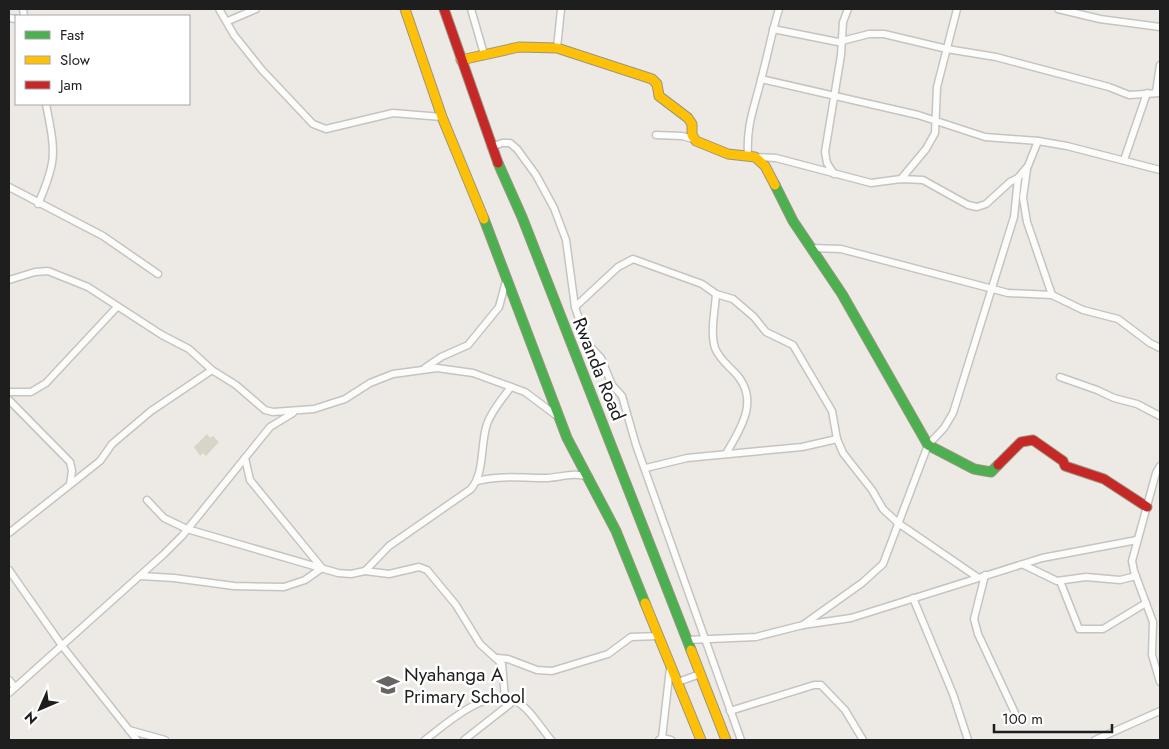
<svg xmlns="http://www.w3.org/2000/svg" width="1169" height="749" font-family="Jost,sans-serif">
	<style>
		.construction { fill: #d7d5c7 }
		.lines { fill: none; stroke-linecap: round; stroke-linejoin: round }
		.street-casing { stroke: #c5c4c2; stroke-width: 9 }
		.fast-casing { stroke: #97967e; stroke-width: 11 }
		.slow-casing { stroke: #97967e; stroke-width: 11 }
		.jam-casing { stroke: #97967e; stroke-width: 11 }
		.street { stroke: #fcfcfb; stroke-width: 6 }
		.fast { stroke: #4caf50; stroke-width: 9 }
		.slow { stroke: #ffc107; stroke-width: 9 }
		.jam { stroke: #c62828; stroke-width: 9 }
		.labels { text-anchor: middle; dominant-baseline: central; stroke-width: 5; stroke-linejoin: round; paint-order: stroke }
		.street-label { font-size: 19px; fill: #1e1e1e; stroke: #fff }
		.poi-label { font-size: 19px; fill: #1e1e1e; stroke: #fff; text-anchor: start }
	</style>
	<rect width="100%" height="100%" fill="#edeae6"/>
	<polygon class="construction" points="207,434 210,438 213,436 219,442 206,456 203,453 200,456 194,447"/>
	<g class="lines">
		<defs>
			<g id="street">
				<polyline points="23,9 24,16"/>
				<polyline points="219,9 234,35 262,70 313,124 326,129 393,113 442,117"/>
				<polyline points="471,9 484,54"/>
				<polyline points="1058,9 1100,19 1160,27"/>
				<polyline points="9,18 16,19"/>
				<polyline points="228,21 256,9"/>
				<polyline points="773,29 838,42 869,34 884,34 947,49 996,57 1109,87 1129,95 1160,93"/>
				<polyline points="557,48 561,9"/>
				<polyline points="761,79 918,115 985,137 1038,141 1067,146 1160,170"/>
				<polyline points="1156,92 1160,65"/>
				<polyline points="656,135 682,136 693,139"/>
				<polyline points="491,147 502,143 510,143 517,149 536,175 554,208 566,240 575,307 587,343 601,358 612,385 622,396 636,445 741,740"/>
				<path d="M748 156C746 124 755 106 762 76 768 54 772 31 779 9"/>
				<polyline points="755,157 776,158 871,183 901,179 923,180 968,205 977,207 986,204 1010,182 1018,178"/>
				<polyline points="1124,160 1147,93"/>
				<polyline points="1027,169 1023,198 1027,222 1052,295"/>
				<polyline points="834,174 827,163 825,152 841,55 843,22 848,9"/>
				<polyline points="901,179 926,149 935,133 937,87 957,9"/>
				<polyline points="9,187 103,236 158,274"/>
				<path d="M38 204C58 159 55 151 46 104"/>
				<polyline points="811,248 841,249 1008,293 1052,295 1083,310 1118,319 1150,343 1160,348"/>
				<polyline points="9,280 35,272 48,271 88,287 162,335 189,349 212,370 236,385 265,410 273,412 314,409 345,399 370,383 393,374 437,368 473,373 525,392 557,416"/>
				<path d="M716 294C715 311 710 332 715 348 719 359 729 366 737 375 759 401 741 428 727 452"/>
				<polyline points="575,307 618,267 633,259 702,284 716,294 733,299 754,317 766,332 793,345 832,411 837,439 843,453 872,490 883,509 898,523 977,577"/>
				<polyline points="425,368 441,357 468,345 499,307 506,281"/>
				<polyline points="1060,377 1097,390 1114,398 1137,404 1160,416"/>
				<polyline points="9,392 31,392 46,383 117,307"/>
				<polyline points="9,400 70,462 72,471 70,484"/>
				<polyline points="1160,466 1156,473 1132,561 1134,571 1153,622 1152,655 1160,682"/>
				<polyline points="646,468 687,458 802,447 837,439"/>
				<path d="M477 481C498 475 526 478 547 478 563 477 573 472 589 477"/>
				<path d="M147 500 164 518 187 529 338 573 351 574 365 571 389 546 471 489C485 472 480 445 487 424 492 410 502 399 511 387"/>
				<polyline points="9,533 100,461 112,444 151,411 212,370"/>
				<polyline points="1024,565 1057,581 1086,577 1120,580 1136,576"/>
				<polyline points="9,570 63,647 137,740"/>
				<polyline points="365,571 389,574 419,567 427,570 456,605 480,644 502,664 505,698"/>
				<polyline points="985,575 974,619 978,634 1015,713"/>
				<polyline points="140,576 174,578 234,586 284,587 305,580 322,568 250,480 245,458"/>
				<polyline points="1060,581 1079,629 1103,629 1146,603"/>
				<polyline points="913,598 953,694 968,740"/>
				<polyline points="803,625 862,583 883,564 928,445 944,428 953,413 1014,217 1018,178 1028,166 1038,141"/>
				<polyline points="687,640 756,637 803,625 851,618 1042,558 1137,540"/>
				<polyline points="497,658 508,659 537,670 552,671 608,654 631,637 659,636"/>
				<polyline points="9,680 15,687"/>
				<polyline points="678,682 700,674"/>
				<polyline points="9,693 164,554 182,536 270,427 293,413"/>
				<polyline points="730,711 814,685 821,685 845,710 863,740"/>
				<polyline points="129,730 165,740"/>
				<polyline points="662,738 671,740"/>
				<path d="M425 740C446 724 485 688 514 700 529 707 541 728 551 740"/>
				<polyline points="464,740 515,700"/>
				<polyline points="659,740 662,738 670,668"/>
				<polyline points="1095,740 1160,711"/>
			</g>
			<g id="fast">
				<polyline points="498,163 522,217 691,650"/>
				<polyline points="775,185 793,221 842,294 928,445 974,469 991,472 998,465"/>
				<polyline points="484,219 567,438 616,531 645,603"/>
			</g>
			<g id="slow">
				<polyline points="405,9 442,117 484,219"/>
				<polyline points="461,60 519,47 557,48 652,79 657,84 659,96 688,118 692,124 692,135 696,141 728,154 755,157 765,166 775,185"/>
				<polyline points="645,603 701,740"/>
				<polyline points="691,650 726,740"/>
			</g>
			<g id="jam">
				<polyline points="444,9 498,163"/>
				<polyline points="998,465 1021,442 1033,440 1063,461 1065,466 1104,479 1147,507"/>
			</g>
		</defs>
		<use href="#street" class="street-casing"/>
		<use href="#fast" class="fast-casing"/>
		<use href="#slow" class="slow-casing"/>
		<use href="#jam" class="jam-casing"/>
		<use href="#street" class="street"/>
		<use href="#fast" class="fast"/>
		<use href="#slow" class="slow"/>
		<use href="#jam" class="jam"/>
	</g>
	<defs>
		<symbol id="school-bare" viewBox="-9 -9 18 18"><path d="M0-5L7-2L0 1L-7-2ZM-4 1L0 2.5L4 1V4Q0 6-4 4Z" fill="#666564" stroke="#fff" stroke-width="2.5" paint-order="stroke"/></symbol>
	</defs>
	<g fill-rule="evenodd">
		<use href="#school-bare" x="372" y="669" width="32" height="32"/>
	</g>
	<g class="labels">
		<g class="street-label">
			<text transform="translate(599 369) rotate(68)">Rwanda Road</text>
		</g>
		<g class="poi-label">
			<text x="404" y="674">Nyahanga A<tspan x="404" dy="22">Primary School</tspan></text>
		</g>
	</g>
	<rect width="1169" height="749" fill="none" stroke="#1e1e1e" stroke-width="20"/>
	<rect x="15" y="15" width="175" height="90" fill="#ffffff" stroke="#a5a5a5"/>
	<rect x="25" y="31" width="25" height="8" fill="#4caf50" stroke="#a5a5a5"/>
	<text x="60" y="40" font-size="15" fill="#1e1e1e">Fast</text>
	<rect x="25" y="56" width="25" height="8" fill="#ffc107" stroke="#a5a5a5"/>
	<text x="60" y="65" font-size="15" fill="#1e1e1e">Slow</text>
	<rect x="25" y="81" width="25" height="8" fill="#c62828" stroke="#a5a5a5"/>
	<text x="60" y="90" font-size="15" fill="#1e1e1e">Jam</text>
	<g transform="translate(40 709) rotate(225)" stroke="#ffffff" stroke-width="4" paint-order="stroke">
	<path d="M0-4L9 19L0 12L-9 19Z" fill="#1e1e1e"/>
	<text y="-8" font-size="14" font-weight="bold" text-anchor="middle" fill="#1e1e1e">N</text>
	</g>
	<path d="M994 724v8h118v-8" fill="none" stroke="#1e1e1e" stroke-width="2.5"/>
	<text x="1002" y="724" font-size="15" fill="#1e1e1e" stroke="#ffffff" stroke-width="4" paint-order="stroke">100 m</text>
</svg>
